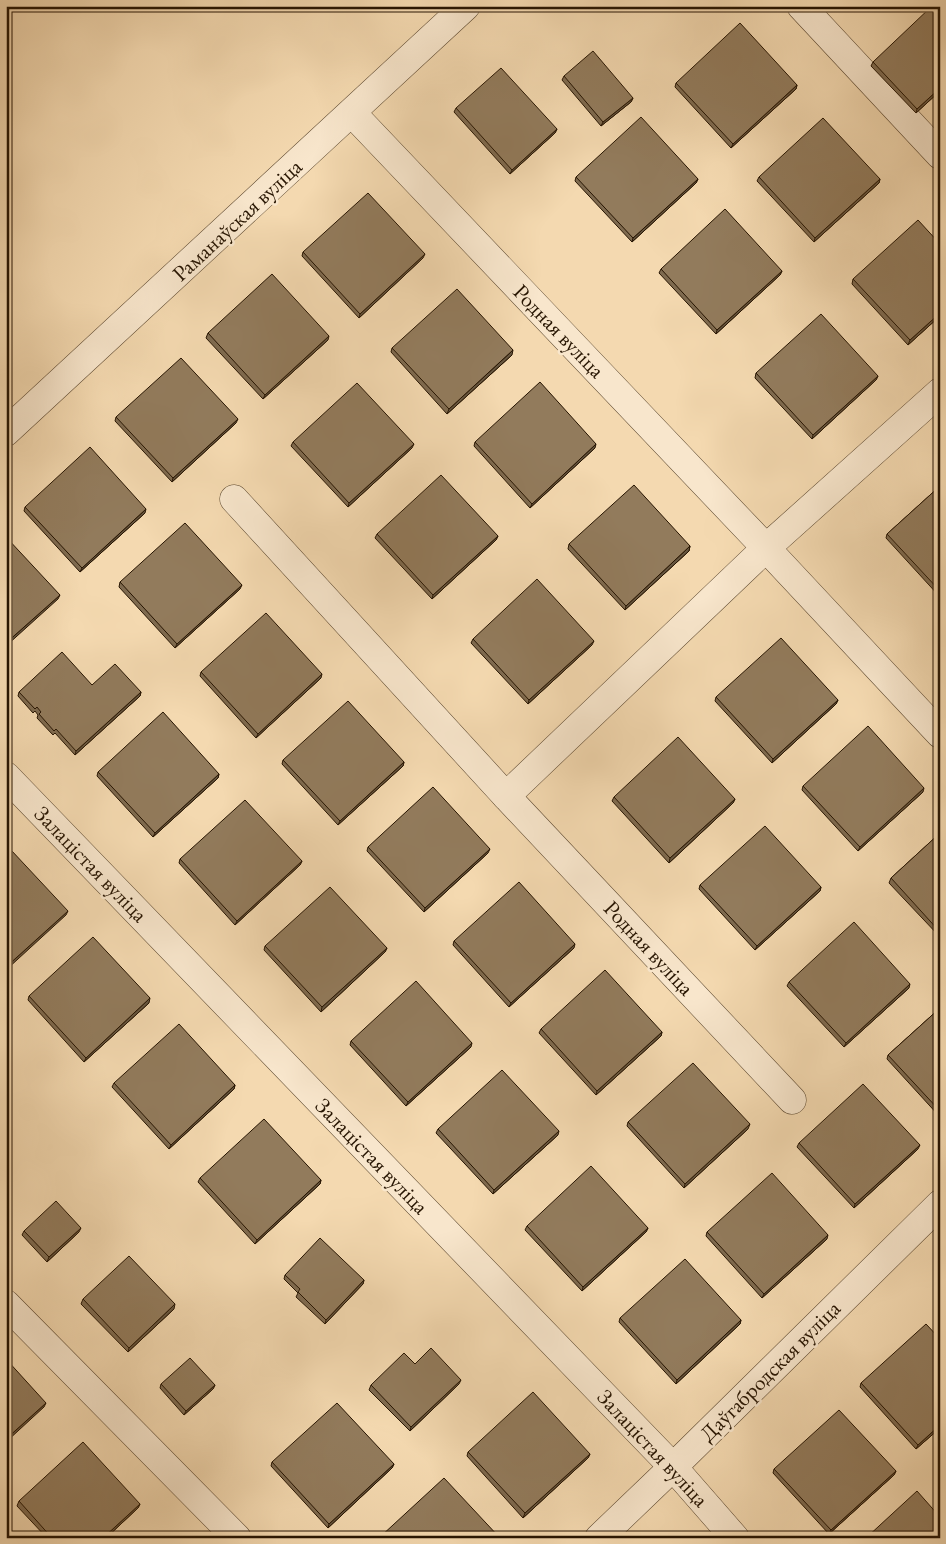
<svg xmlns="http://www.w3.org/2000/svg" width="946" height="1544" font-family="'EB Garamond',serif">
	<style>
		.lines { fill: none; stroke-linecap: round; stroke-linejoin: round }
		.minor-casing { stroke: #5a462e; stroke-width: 29 }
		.minor { stroke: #f8e6cc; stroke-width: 28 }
		.wall { fill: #7e6a4f; stroke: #271502 }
		.shaded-wall { fill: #665640; stroke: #271502 }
		.building { fill: #927b5c; stroke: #271502 }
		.labels { text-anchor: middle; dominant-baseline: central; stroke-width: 5; stroke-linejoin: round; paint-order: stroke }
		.street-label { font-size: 22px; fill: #271502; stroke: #f8e6cc }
	</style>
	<rect width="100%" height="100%" fill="#f4d9b0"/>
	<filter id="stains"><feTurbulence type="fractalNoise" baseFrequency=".004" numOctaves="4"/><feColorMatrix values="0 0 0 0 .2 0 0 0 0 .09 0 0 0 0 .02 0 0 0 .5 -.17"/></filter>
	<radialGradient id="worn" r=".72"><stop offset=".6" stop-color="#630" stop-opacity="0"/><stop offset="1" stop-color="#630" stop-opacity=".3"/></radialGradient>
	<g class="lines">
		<defs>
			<g id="minor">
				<polyline points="801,6 940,155"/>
				<polyline points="352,113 766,548 940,734"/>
				<polyline points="6,432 466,6"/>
				<polyline points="234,499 506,796 766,548 940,392"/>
				<polyline points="6,776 673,1467 735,1538"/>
				<polyline points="506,796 792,1100"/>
				<polyline points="6,1304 237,1538"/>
				<polyline points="599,1538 673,1467 940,1204"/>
			</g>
		</defs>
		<use href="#minor" class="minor-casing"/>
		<use href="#minor" class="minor"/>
	</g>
	<g class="wall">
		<polygon points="873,62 940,91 916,113 871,66"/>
		<polygon points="564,76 633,98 631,102 601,126 562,80"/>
		<polygon points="676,83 797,85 796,89 731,148 675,87"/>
		<polygon points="456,108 557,129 555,133 510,174 454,112"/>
		<polygon points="576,177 698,179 696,183 632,242 575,181"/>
		<polygon points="759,177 880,179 879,183 814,242 757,181"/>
		<polygon points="303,252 423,258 359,318 302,256"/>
		<polygon points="661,269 782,271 780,275 716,334 659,273"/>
		<polygon points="853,279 940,316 908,345 852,284"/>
		<polygon points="208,333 328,340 263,399 206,338"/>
		<polygon points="392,348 512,355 447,414 391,352"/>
		<polygon points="756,373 878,376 876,380 812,439 755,378"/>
		<polygon points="116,417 236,423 172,482 115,421"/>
		<polygon points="293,442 412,448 348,507 291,446"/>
		<polygon points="475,442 595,448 530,508 474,446"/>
		<polygon points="940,486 940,597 886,538 887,534"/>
		<polygon points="25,507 145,513 80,572 24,511"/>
		<polygon points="377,534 498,536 496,540 432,599 375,538"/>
		<polygon points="569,544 690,546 689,551 625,610 568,549"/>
		<polygon points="120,582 240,589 175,648 119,587"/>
		<polygon points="473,639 592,645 528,704 471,643"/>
		<polygon points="201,672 321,678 256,738 200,676"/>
		<polygon points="92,685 141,692 140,696 75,755 55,733 53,735 37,718 38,715 35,711 33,713 18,696 19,692"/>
		<polygon points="716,697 838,700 836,704 772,763 715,701"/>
		<polygon points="283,760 404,762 403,766 338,825 282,764"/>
		<polygon points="98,772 219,774 218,778 153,837 97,776"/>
		<polygon points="803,786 923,792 858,851 802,790"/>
		<polygon points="614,797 735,799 733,803 669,863 612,801"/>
		<polygon points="940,833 940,937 889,883 891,878"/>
		<polygon points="368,847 488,853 424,912 367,851"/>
		<polygon points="180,859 302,861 300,865 235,925 179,863"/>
		<polygon points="700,885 821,887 820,891 755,950 699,889"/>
		<polygon points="454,941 574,948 509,1007 453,945"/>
		<polygon points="265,946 387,948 385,952 321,1012 264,950"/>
		<polygon points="789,982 909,988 844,1047 787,986"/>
		<polygon points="29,996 149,1003 84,1062 28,1000"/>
		<polygon points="940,1008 940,1117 887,1059 888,1055"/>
		<polygon points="541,1029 662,1032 661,1036 596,1095 539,1033"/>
		<polygon points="351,1041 471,1047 406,1106 350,1045"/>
		<polygon points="114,1083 235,1085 234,1089 169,1149 112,1087"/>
		<polygon points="628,1122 748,1129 684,1188 627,1126"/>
		<polygon points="438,1129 558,1135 493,1194 436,1133"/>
		<polygon points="799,1143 918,1149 854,1208 797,1147"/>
		<polygon points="200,1178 321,1180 320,1184 255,1244 198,1182"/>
		<polygon points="527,1226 648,1228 646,1232 582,1291 525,1230"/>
		<polygon points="24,1231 79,1232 47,1262 22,1235"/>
		<polygon points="707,1232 827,1239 762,1298 706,1236"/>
		<polygon points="285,1275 364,1280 363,1284 325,1324 296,1297 298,1293 284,1279"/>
		<polygon points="83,1299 174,1309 128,1352 81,1304"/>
		<polygon points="620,1318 741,1320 740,1324 676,1384 619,1322"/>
		<polygon points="940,1339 940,1428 916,1449 860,1387 861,1383"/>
		<polygon points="161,1384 215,1385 213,1389 184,1415 160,1388"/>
		<polygon points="459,1384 410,1431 369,1390 371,1385"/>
		<polygon points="468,1452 590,1454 588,1458 523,1518 467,1456"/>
		<polygon points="272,1462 394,1464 392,1468 328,1528 271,1466"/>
		<polygon points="774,1469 896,1471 894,1475 829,1534 773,1473"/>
		<polygon points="19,1501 140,1504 138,1508 106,1538 47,1538 17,1506"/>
	</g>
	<g class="shaded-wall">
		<polygon points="797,85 796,89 731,148 733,144"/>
		<polygon points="940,88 940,91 916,113 917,109"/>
		<polygon points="633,98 631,102 601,126 603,122"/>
		<polygon points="557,129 555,133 510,174 512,170"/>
		<polygon points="698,179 696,183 632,242 633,238"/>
		<polygon points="880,179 879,183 814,242 815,238"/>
		<polygon points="425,254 423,258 359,318 360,314"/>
		<polygon points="782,271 780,275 716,334 717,330"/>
		<polygon points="940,313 940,316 908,345 910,340"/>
		<polygon points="329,336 328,340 263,399 265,395"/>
		<polygon points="513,350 512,355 447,414 449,409"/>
		<polygon points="878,376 876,380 812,439 813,435"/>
		<polygon points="238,419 236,423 172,482 173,478"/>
		<polygon points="414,444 412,448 348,507 349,503"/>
		<polygon points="596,444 595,448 530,508 532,504"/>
		<polygon points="146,509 145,513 80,572 82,568"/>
		<polygon points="498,536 496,540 432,599 433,595"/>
		<polygon points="690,546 689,551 625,610 626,606"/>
		<polygon points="242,585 240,589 175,648 177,644"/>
		<polygon points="60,595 58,599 6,646 6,643"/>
		<polygon points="594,641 592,645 528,704 529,700"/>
		<polygon points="322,674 321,678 256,738 258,734"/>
		<polygon points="141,692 140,696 75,755 76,751"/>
		<polygon points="838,700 836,704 772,763 773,759"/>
		<polygon points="404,762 403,766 338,825 340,821"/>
		<polygon points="219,774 218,778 153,837 155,833"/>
		<polygon points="924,788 923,792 858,851 860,847"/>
		<polygon points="735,799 733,803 669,863 670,858"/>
		<polygon points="490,849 488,853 424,912 425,908"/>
		<polygon points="302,861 300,865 235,925 237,921"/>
		<polygon points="821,887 820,891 755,950 757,946"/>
		<polygon points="68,911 66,915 6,970 6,967"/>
		<polygon points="575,944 574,948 509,1007 511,1003"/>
		<polygon points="387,948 385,952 321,1012 322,1007"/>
		<polygon points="910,984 909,988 844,1047 846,1043"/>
		<polygon points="150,998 149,1003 84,1062 86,1058"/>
		<polygon points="662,1032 661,1036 596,1095 597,1091"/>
		<polygon points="472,1043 471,1047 406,1106 408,1102"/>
		<polygon points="235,1085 234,1089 169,1149 171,1145"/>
		<polygon points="750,1124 748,1129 684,1188 685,1184"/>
		<polygon points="559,1131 558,1135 493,1194 494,1190"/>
		<polygon points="920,1145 918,1149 854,1208 855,1204"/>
		<polygon points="321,1180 320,1184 255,1244 257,1240"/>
		<polygon points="81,1228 79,1232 47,1262 49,1257"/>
		<polygon points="648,1228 646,1232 582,1291 583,1287"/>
		<polygon points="828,1235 827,1239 762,1298 764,1294"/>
		<polygon points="364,1280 363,1284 325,1324 326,1320"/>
		<polygon points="175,1304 174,1309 128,1352 129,1348"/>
		<polygon points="741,1320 740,1324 676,1384 677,1380"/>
		<polygon points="461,1380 459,1384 410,1431 411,1427"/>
		<polygon points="215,1385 213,1389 184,1415 186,1411"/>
		<polygon points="46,1403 44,1407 6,1442 6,1439"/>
		<polygon points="940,1425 940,1428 916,1449 918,1445"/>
		<polygon points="590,1454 588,1458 523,1518 525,1513"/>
		<polygon points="394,1464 392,1468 328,1528 329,1524"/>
		<polygon points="896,1471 894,1475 829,1534 831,1530"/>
		<polygon points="140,1504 138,1508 106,1538 103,1538"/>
	</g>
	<g class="building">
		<polygon points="932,6 940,6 940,88 917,109 873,62"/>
		<polygon points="740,23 797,85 733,144 676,83"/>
		<polygon points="593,51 633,98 603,122 564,76"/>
		<polygon points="501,68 557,129 512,170 456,108"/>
		<polygon points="641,117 698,179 633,238 576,177"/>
		<polygon points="823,118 880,179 815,238 759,177"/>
		<polygon points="368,193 425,254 360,314 303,252"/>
		<polygon points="725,209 782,271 717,330 661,269"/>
		<polygon points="918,220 940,244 940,313 910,340 853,279"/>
		<polygon points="272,274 329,336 265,395 208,333"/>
		<polygon points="457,289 513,350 449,409 392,348"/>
		<polygon points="821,314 878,376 813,435 756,373"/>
		<polygon points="181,358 238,419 173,478 116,417"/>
		<polygon points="540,382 596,444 532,504 475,442"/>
		<polygon points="357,383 414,444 349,503 293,442"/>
		<polygon points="90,447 146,509 82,568 25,507"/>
		<polygon points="441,475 498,536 433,595 377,534"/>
		<polygon points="634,485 690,546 626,606 569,544"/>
		<polygon points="940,486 940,591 887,534"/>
		<polygon points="185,523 242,585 177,644 120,582"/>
		<polygon points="6,537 60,595 6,643"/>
		<polygon points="537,579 594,641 529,700 473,639"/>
		<polygon points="266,613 322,674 258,734 201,672"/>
		<polygon points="781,638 838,700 773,759 716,697"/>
		<polygon points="62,652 92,685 115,664 141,692 76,751 56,729 54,731 39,714 41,712 37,707 35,709 19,692"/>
		<polygon points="348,701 404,762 340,821 283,760"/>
		<polygon points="163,712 219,774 155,833 98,772"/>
		<polygon points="868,726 924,788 860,847 803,786"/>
		<polygon points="678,737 735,799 670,858 614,797"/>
		<polygon points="433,787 490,849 425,908 368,847"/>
		<polygon points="245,800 302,861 237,921 180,859"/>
		<polygon points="765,826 821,887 757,946 700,885"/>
		<polygon points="940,833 940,932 891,878"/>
		<polygon points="11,850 68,911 6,967 6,854"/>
		<polygon points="519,882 575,944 511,1003 454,941"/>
		<polygon points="330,887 387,948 322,1007 265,946"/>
		<polygon points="854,922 910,984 846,1043 789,982"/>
		<polygon points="93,937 150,998 86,1058 29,996"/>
		<polygon points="605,970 662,1032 597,1091 541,1029"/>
		<polygon points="416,981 472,1043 408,1102 351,1041"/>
		<polygon points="940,1008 940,1111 888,1055"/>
		<polygon points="179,1024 235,1085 171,1145 114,1083"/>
		<polygon points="693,1063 750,1124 685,1184 628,1122"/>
		<polygon points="502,1070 559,1131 494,1190 438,1129"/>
		<polygon points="863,1084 920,1145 855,1204 799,1143"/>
		<polygon points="264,1119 321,1180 257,1240 200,1178"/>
		<polygon points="591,1166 648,1228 583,1287 527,1226"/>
		<polygon points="772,1173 828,1235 764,1294 707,1232"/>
		<polygon points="56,1201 81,1228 49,1257 24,1231"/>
		<polygon points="320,1238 364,1280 326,1320 298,1292 300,1289 285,1275"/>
		<polygon points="129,1256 175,1304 129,1348 83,1299"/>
		<polygon points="685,1259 741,1320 677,1380 620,1318"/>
		<polygon points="926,1324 940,1339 940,1425 918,1445 861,1383"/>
		<polygon points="431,1348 461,1380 411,1427 371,1385 404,1353 415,1364"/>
		<polygon points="190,1358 215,1385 186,1411 161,1384"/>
		<polygon points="6,1359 46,1403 6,1439"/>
		<polygon points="533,1392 590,1454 525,1513 468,1452"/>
		<polygon points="337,1403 394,1464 329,1524 272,1462"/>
		<polygon points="839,1410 896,1471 831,1530 774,1469"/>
		<polygon points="83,1442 140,1504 103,1538 52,1538 19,1501"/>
		<polygon points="444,1478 500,1538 380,1538 380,1537"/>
		<polygon points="917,1491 940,1517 940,1538 866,1538"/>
	</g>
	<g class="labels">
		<g class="street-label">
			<text transform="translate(237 220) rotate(-43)">Раманаўская вуліца</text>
			<text transform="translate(559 331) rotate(46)">Родная вуліца</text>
			<text transform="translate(91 864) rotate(46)">Залацістая вуліца</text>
			<text transform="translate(649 948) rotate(47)">Родная вуліца</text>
			<text transform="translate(372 1156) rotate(46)">Залацістая вуліца</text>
			<text transform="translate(770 1371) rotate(-45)">Даўгабродская вуліца</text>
			<text transform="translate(653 1448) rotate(47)">Залацістая вуліца</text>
		</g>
	</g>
	<rect width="946" height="1544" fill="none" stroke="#f4d9b0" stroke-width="25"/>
	<rect x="8" y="8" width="931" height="1529" fill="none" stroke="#271502" stroke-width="2.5"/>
	<rect x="12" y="12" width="921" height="1519" fill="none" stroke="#271502"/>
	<rect width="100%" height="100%" filter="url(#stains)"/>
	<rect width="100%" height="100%" fill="url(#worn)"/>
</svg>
